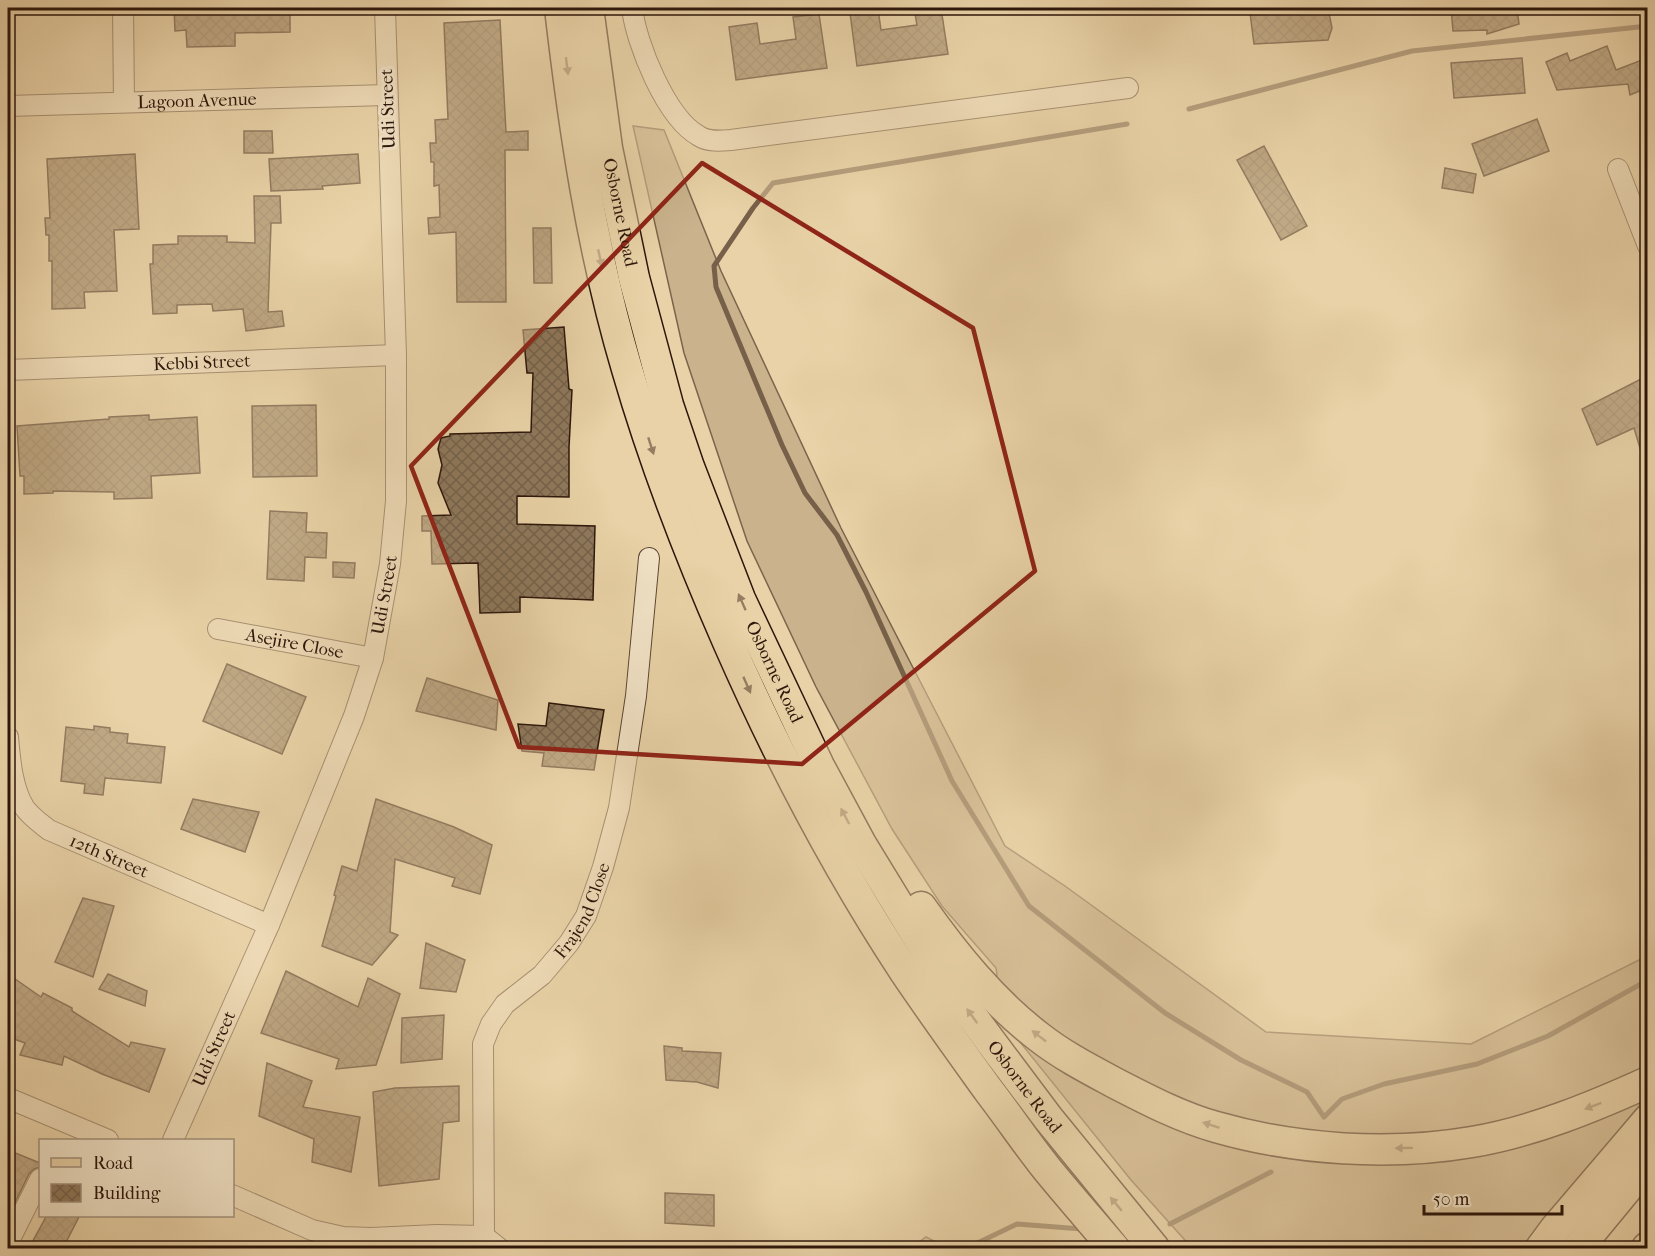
<svg xmlns="http://www.w3.org/2000/svg" width="1655" height="1256" font-family="'IM FELL French Canon',serif">
	<style>
		.grass { fill: #c9b28c; stroke: #7a644c; stroke-width: 1.5 }
		.lines { fill: none; stroke-linecap: round; stroke-linejoin: round }
		.stream { stroke: #776049; stroke-width: 5 }
		.building { fill: url(#building-cross-hatch); stroke: #2c160b; stroke-width: 1.5 }
		.minor-casing { stroke: #5b4532; stroke-width: 22 }
		.primary-casing { stroke: #2c160b; stroke-width: 33 }
		.minor { stroke: #f1e2c6; stroke-width: 20 }
		.primary { stroke: #e9d2a7; stroke-width: 30 }
		.oneway { fill: #947d61 }
		.marked { fill: none; stroke: #8f2418; stroke-width: 4.5; stroke-linejoin: round }
		.labels { text-anchor: middle; dominant-baseline: central; stroke-width: 6; stroke-linejoin: round; paint-order: stroke }
		.street-label { font-size: 18px; fill: #2c160b; stroke: #f1e2c6 }
	</style>
	<defs>
		<pattern id="building-cross-hatch" width="8" height="8" patternUnits="userSpaceOnUse" patternTransform="scale(1.5)"><rect width="8" height="8" fill="#8e785c"/><path d="M0 0l8 8M0 8l8-8" fill="none" stroke="#74614a"/></pattern>
	</defs>
	<rect width="100%" height="100%" fill="#e9d2a7"/>
	<filter id="stains"><feTurbulence type="fractalNoise" baseFrequency=".00333" numOctaves="4"/><feColorMatrix values="0 0 0 0 .2 0 0 0 0 .09 0 0 0 0 .02 0 0 0 .5 -.17"/></filter>
	<radialGradient id="worn" r=".72"><stop offset=".6" stop-color="#630" stop-opacity="0"/><stop offset="1" stop-color="#630" stop-opacity=".3"/></radialGradient>
	<g class="grass">
		<polygon points="633,126 664,130 721,271 841,528 1005,846 1065,886 1266,1032 1471,1044 1647,956 1647,1096 1537,1230 1558,1248 1192,1248 1131,1180 1003,1021 996,968 942,906 892,829 816,687 747,541 684,353"/>
		<polygon points="926,1237 948,1248 911,1248"/>
	</g>
	<g class="lines">
		<g class="stream">
			<polyline points="1189,109 1412,51 1648,26"/>
			<polyline points="1127,124 773,183 753,208 714,266 716,287 782,445 805,493 837,535 866,592 952,781 1029,906 1165,1013 1241,1060 1307,1092 1324,1117 1342,1099 1384,1084 1477,1064 1548,1036 1648,980"/>
			<polyline points="1170,1224 1271,1172"/>
			<polyline points="967,1248 1017,1224 1082,1229"/>
		</g>
	</g>
	<g class="building">
		<polygon points="174,8 290,8 290,32 235,33 235,46 187,47 186,30 175,31"/>
		<polygon points="914,8 941,8 948,54 857,66 850,13 878,9 881,30 917,25"/>
		<polygon points="1253,8 1328,8 1332,28 1328,40 1254,44 1250,13"/>
		<polygon points="1451,8 1517,8 1519,24 1487,34 1487,30 1453,31"/>
		<polygon points="819,14 827,68 736,80 729,27 757,23 760,44 796,39 793,17"/>
		<polygon points="500,20 506,132 528,131 528,150 505,150 506,302 457,302 456,232 429,234 428,218 440,217 439,185 434,186 434,162 431,162 430,143 436,143 435,120 448,119 444,23"/>
		<polygon points="1607,46 1616,70 1647,58 1647,88 1630,95 1628,84 1557,90 1546,62 1567,53 1570,61"/>
		<polygon points="1522,58 1525,93 1454,98 1451,63"/>
		<polygon points="1537,119 1549,151 1484,176 1472,144"/>
		<polygon points="244,131 272,131 273,153 244,153"/>
		<polygon points="1264,146 1307,226 1281,240 1237,160"/>
		<polygon points="135,154 139,229 114,230 117,291 84,292 85,308 52,309 52,261 49,261 49,235 46,235 45,218 50,218 47,159"/>
		<polygon points="358,154 360,183 322,186 323,189 271,191 269,159"/>
		<polygon points="1445,168 1476,174 1473,193 1442,188"/>
		<polygon points="254,196 280,196 281,223 271,223 268,312 282,311 284,326 246,331 243,309 213,311 212,304 177,305 177,313 153,314 150,264 153,264 153,245 178,244 178,236 227,236 227,242 255,243"/>
		<polygon points="533,228 551,228 552,283 534,283"/>
		<polygon points="564,327 569,389 572,390 569,447 569,497 517,496 517,524 595,526 593,600 520,597 520,612 480,613 478,563 432,564 431,531 422,531 422,516 451,515 438,483 442,465 438,449 441,438 450,436 450,434 531,432 533,373 527,373 523,330"/>
		<polygon points="1647,376 1647,458 1643,458 1634,428 1597,445 1582,409"/>
		<polygon points="316,405 317,476 253,477 252,406"/>
		<polygon points="149,415 149,420 197,417 200,473 151,476 152,498 114,499 114,492 53,491 53,493 24,494 24,476 20,476 17,426 109,419 109,417"/>
		<polygon points="270,511 307,513 306,532 327,533 326,558 305,557 304,581 267,579"/>
		<polygon points="333,562 355,563 354,578 333,577"/>
		<polygon points="227,664 306,697 282,754 203,721"/>
		<polygon points="427,678 498,700 496,730 416,711"/>
		<polygon points="549,703 604,710 594,770 542,766 544,753 522,751 518,724 546,726"/>
		<polygon points="94,726 110,728 110,732 128,734 127,743 165,747 161,783 105,778 103,795 84,793 85,784 61,781 66,727 94,730"/>
		<polygon points="193,799 259,812 245,852 181,829"/>
		<polygon points="376,799 454,827 492,845 480,894 452,886 455,878 395,859 390,932 398,935 372,965 322,946 336,896 334,895 342,866 357,871"/>
		<polygon points="83,898 114,906 93,977 55,962"/>
		<polygon points="426,943 465,960 456,992 420,988"/>
		<polygon points="286,971 358,1007 368,978 400,994 376,1065 336,1069 339,1059 261,1033"/>
		<polygon points="8,974 41,997 43,993 72,1008 72,1011 129,1047 131,1042 165,1049 149,1092 102,1074 64,1056 62,1065 20,1055 25,1043 8,1037"/>
		<polygon points="108,974 147,991 145,1006 99,989"/>
		<polygon points="444,1015 442,1059 401,1063 402,1018"/>
		<polygon points="664,1046 682,1048 682,1051 721,1053 718,1088 697,1082 666,1080"/>
		<polygon points="267,1063 312,1081 303,1107 360,1117 351,1172 312,1162 314,1139 259,1116"/>
		<polygon points="459,1086 459,1121 443,1123 439,1179 379,1186 373,1092 395,1088"/>
		<polygon points="8,1150 40,1163 40,1167 34,1169 29,1174 8,1217"/>
		<polygon points="665,1193 714,1195 714,1226 665,1223"/>
		<polygon points="47,1215 80,1215 63,1248 29,1248"/>
	</g>
	<g class="lines">
		<defs>
			<g id="minor">
				<polyline points="123,8 124,102"/>
				<path d="M632 8C636 43 666 118 699 136 708 142 720 141 731 140L1128 88"/>
				<path id="s1" d="M8 106 387 95"/>
				<polyline points="1618,169 1648,246"/>
				<path id="s2" d="M8 370 396 355"/>
				<path id="s3" d="M218 629 373 658"/>
				<path id="s4" d="M8 737C10 759 12 787 24 807 30 816 40 823 49 830L269 925"/>
				<polyline points="8,1098 108,1140"/>
				<path id="s5" d="M173 1140 269 925 354 716 373 658 390 564 396 501V355L385 8"/>
				<polyline points="232,1195 312,1230 343,1237 371,1238 437,1235 484,1236"/>
				<path id="s6" d="M484 1236 483 1044 491 1024 505 1004 542 975 569 943 586 916 603 867 619 808 636 696 649 558"/>
				<polyline points="484,1236 499,1248"/>
				<polyline points="8,1243 40,1179"/>
			</g>
			<g id="primary">
				<path d="M560 8C574 129 592 251 627 369 654 462 689 553 728 642 778 756 836 867 905 972 932 1012 961 1052 989 1091 1009 1117 1027 1144 1047 1169 1069 1196 1092 1222 1114 1248"/>
				<path id="s7" d="M588 8 607 148 634 278 668 405 689 467 740 599 819 766 861 844 938 970 991 1042 1048 1118 1154 1248"/>
				<path d="M921 907C955 955 992 1001 1039 1037 1062 1055 1087 1068 1113 1082 1146 1099 1180 1117 1216 1127 1296 1150 1390 1156 1472 1142 1532 1132 1593 1107 1648 1082"/>
				<polyline points="1541,1248 1555,1229 1648,1120"/>
				<polyline points="1578,1248 1648,1163"/>
				<polyline points="1647,1248 1648,1247"/>
			</g>
		</defs>
		<use href="#minor" class="minor-casing"/>
		<use href="#primary" class="primary-casing"/>
		<use href="#minor" class="minor"/>
		<use href="#primary" class="primary"/>
	</g>
	<defs><path id="oneway-solid" d="M-6-.8H1V-3.2L6.5 0L1 3.2V.8H-6Z" transform="scale(1.5)"/></defs>
	<g class="oneway">
		<use href="#oneway-solid" transform="translate(567 66) rotate(83)"/>
		<use href="#oneway-solid" transform="translate(600 258) rotate(78)"/>
		<use href="#oneway-solid" transform="translate(651 446) rotate(72)"/>
		<use href="#oneway-solid" transform="translate(742 602) rotate(-114)"/>
		<use href="#oneway-solid" transform="translate(747 685) rotate(66)"/>
		<use href="#oneway-solid" transform="translate(845 816) rotate(-118)"/>
		<use href="#oneway-solid" transform="translate(972 1016) rotate(-126)"/>
		<use href="#oneway-solid" transform="translate(1039 1036) rotate(-142)"/>
		<use href="#oneway-solid" transform="translate(1593 1106) rotate(159)"/>
		<use href="#oneway-solid" transform="translate(1211 1125) rotate(-162)"/>
		<use href="#oneway-solid" transform="translate(1404 1148) rotate(179)"/>
		<use href="#oneway-solid" transform="translate(1116 1204) rotate(-130)"/>
	</g>
	<path d="M0 0H1655V1256H0ZM702 163 973 328 1035 571 802 764 519 747 411 466Z" fill="#e9d2a7" fill-opacity=".55" fill-rule="evenodd"/>
	<path class="marked" d="M702 163 973 328 1035 571 802 764 519 747 411 466Z"/>
	<g class="labels">
		<g class="street-label">
			<text stroke="none"><textPath href="#s1" startOffset="189">Lagoon Avenue</textPath></text>
			<text transform="translate(388 109) rotate(-92)">Udi Street</text>
			<text stroke="none"><textPath href="#s7" startOffset="207">Osborne Road</textPath></text>
			<text stroke="none"><textPath href="#s2" startOffset="194">Kebbi Street</textPath></text>
			<text stroke="none"><textPath href="#s5" startOffset="586">Udi Street</textPath></text>
			<text stroke="none"><textPath href="#s3" startOffset="78">Asejire Close</textPath></text>
			<text stroke="none"><textPath href="#s7" startOffset="693">Osborne Road</textPath></text>
			<text stroke="none"><textPath href="#s4" startOffset="172">12th Street</textPath></text>
			<text stroke="none"><textPath href="#s6" startOffset="362">Frajend Close</textPath></text>
			<text stroke="none"><textPath href="#s5" startOffset="100">Udi Street</textPath></text>
			<text stroke="none"><textPath href="#s7" startOffset="1179">Osborne Road</textPath></text>
		</g>
	</g>
	<rect width="1655" height="1256" fill="none" stroke="#e9d2a7" stroke-width="30"/>
	<rect x="9" y="9" width="1637" height="1238" fill="none" stroke="#2c160b" stroke-width="3"/>
	<rect x="15" y="15" width="1625" height="1226" fill="none" stroke="#2c160b" stroke-width="1.5"/>
	<rect x="39" y="1139" width="195" height="78" fill="#f1e2c6" stroke="#a2907b" stroke-width="1.5"/>
	<rect x="51" y="1158" width="30" height="9" fill="#e9d2a7" stroke="#a2907b" stroke-width="1.5"/>
	<text x="93" y="1169" font-size="18" fill="#2c160b">Road</text>
	<rect x="51" y="1184" width="30" height="18" fill="url(#building-cross-hatch)" stroke="#a2907b" stroke-width="1.5"/>
	<text x="93" y="1199" font-size="18" fill="#2c160b">Building</text>
	<path d="M1424 1205v9h138v-9" fill="none" stroke="#2c160b" stroke-width="3"/>
	<text x="1433" y="1205" font-size="18" fill="#2c160b" stroke="#f1e2c6" stroke-width="4.5" paint-order="stroke">50 m</text>
	<rect width="100%" height="100%" filter="url(#stains)"/>
	<rect width="100%" height="100%" fill="url(#worn)"/>
</svg>
